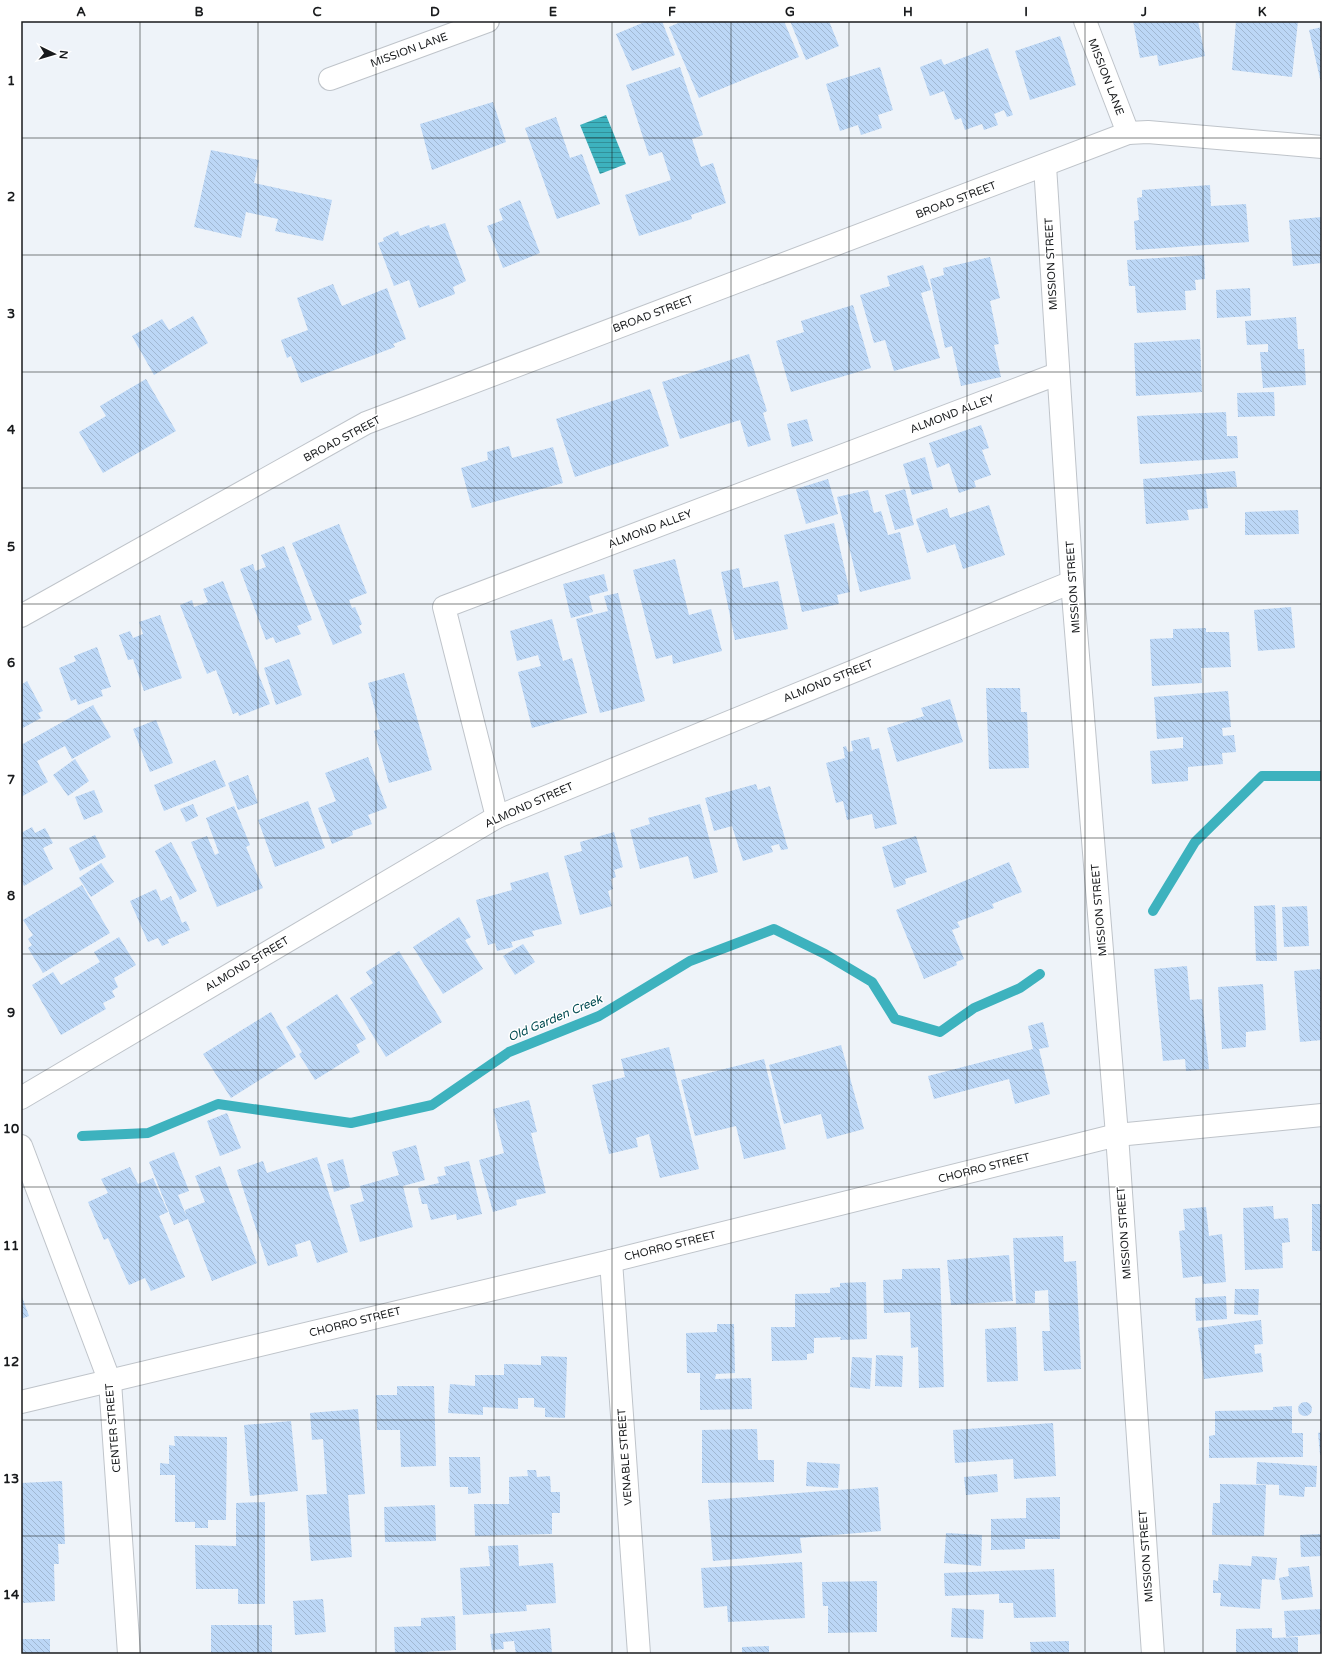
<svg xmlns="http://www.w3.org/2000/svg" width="1343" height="1675" font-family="'Varela Round',sans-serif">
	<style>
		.water { fill: url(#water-rules) }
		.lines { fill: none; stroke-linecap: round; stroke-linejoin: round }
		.stream { stroke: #3db2be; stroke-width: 10 }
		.building { fill: url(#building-back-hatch) }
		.minor-casing { stroke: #bfc4ca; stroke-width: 24 }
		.minor { stroke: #fff; stroke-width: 22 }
		.grid { fill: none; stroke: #181a1c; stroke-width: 1; stroke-opacity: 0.55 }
		.labels { text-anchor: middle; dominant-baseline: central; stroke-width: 3; stroke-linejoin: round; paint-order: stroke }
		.street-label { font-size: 11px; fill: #181a1c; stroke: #fff }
		.water-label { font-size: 12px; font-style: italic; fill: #034c52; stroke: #fff }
		.neatline { fill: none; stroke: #181a1c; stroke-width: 1.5 }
		.grid-label { font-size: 13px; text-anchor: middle; font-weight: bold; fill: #181a1c }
	</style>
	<defs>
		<pattern id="water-rules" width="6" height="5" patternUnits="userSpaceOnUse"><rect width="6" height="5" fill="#3db2be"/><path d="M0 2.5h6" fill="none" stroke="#32909a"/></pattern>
		<pattern id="building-back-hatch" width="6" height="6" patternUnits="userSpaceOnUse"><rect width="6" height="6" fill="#bcd7f6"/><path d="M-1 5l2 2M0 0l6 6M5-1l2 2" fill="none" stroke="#a1b8d2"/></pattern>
	</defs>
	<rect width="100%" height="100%" fill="#eef3f9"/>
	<polygon class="water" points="606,115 626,164 600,174 580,125"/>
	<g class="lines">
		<g class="stream">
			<polyline points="1153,911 1195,842 1262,776 1322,776"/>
			<polyline points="82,1136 148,1133 218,1104 351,1123 432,1105 509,1052 599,1016 690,961 774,929 825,954 872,982 895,1019 940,1032 974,1008 1020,988 1040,974"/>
		</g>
	</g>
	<g class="building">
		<polygon points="647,21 662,21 675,55 632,71 616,34"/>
		<polygon points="683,21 784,21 799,57 699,98 669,27"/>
		<polygon points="790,21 829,21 839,46 806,60"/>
		<polygon points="1133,21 1198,21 1205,56 1159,66 1157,55 1140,58"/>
		<polygon points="1236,21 1298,21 1292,77 1232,70"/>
		<polygon points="1322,27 1322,83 1321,83 1309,30"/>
		<polygon points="1060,36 1076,85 1030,100 1015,51"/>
		<polygon points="988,48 1013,115 1007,117 1004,110 994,114 998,125 984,130 982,124 965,130 961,118 955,120 944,91 930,96 920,67 941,59 944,65"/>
		<polygon points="680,67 703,135 692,139 701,167 713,163 726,203 691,215 692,219 639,236 625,195 671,180 662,152 649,156 626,85"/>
		<polygon points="880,67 893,110 878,115 882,128 861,135 858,125 840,131 826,84"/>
		<polygon points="493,102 506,142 432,170 420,124"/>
		<polygon points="556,117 570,158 582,154 600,204 557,219 525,128"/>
		<polygon points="211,150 259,160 254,183 332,200 323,241 275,231 278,219 246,212 241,238 194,227"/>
		<polygon points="1210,185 1211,206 1246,204 1249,242 1136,250 1134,221 1139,220 1137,198 1142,197 1142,190"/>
		<polygon points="520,200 540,253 503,268 487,226 503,220 499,209"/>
		<polygon points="1322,217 1322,263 1293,266 1289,220"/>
		<polygon points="445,223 466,281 453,287 455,294 419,308 409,280 394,286 378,243 384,241 383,238 398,231 400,236 429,225 430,228"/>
		<polygon points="1204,255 1205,279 1195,280 1196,290 1185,291 1186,310 1137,313 1135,286 1129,286 1127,260"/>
		<polygon points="990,257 1000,298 990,301 999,344 994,345 1001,377 961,386 952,346 945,348 930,279 944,275 943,268"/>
		<polygon points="923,265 931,290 921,293 940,358 894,371 885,340 874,343 860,295 890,286 887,276"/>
		<polygon points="333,284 342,306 387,288 406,339 393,344 395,347 301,383 291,356 287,358 281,340 308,330 297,298"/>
		<polygon points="1250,288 1251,316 1217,318 1216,290"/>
		<polygon points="853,305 871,368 791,392 776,341 804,332 801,321"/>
		<polygon points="193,316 208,343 154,375 132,336 162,319 169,330"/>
		<polygon points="1296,317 1298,349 1304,349 1306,385 1263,388 1260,352 1268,352 1268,344 1247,345 1245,321"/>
		<polygon points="1200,339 1202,392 1136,396 1134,343"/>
		<polygon points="749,354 767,411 763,413 771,440 748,447 740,420 680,439 662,382"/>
		<polygon points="146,379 176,431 103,473 79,432 106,416 100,406"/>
		<polygon points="650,389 669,446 575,477 556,419"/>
		<polygon points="1274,392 1275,416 1238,417 1237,393"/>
		<polygon points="1226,412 1227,436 1237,436 1238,458 1140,464 1137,416"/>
		<polygon points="807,419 813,441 792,447 787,424"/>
		<polygon points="981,425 989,448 982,450 991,475 974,481 976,487 959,493 949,463 937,468 929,443"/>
		<polygon points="509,446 512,458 553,447 563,483 472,508 461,468 488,460 487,452"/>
		<polygon points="925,457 933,489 912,495 903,464"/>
		<polygon points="1235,471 1237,487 1206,489 1208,508 1187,510 1189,520 1146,524 1143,479"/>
		<polygon points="828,479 838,514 806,524 796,489"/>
		<polygon points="905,489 914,525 895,530 885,495"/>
		<polygon points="868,490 874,513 881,511 888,535 900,532 911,579 860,592 837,497"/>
		<polygon points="989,505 1005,555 963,569 955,544 927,553 916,519 947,508 950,518"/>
		<polygon points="1298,510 1299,534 1245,535 1245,512"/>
		<polygon points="834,523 850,592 837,595 839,604 802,612 784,535"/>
		<polygon points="339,524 367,593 349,600 352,608 355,607 362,624 359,626 362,633 333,645 292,543"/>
		<polygon points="284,546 312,620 297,626 301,634 276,643 273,637 266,640 240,569 253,564 255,571 266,567 261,555"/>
		<polygon points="675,559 689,615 711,609 722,651 673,664 672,655 656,659 633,570"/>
		<polygon points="739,568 743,588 778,581 788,629 735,640 721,572"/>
		<polygon points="604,574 608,591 589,596 593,612 571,618 563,584"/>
		<polygon points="223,581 270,704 239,716 238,712 233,714 216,670 207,674 180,605 192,600 194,607 208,602 203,589"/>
		<polygon points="618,593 645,701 600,713 576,619 608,611 604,596"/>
		<polygon points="1291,607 1295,648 1258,651 1254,610"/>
		<polygon points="160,615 182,678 144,691 133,659 128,660 119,635 130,631 133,638 143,634 139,622"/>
		<polygon points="552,619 563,661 572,658 587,713 532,728 518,672 541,666 538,655 517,661 510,631"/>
		<polygon points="1206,628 1206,632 1229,632 1231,667 1201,668 1202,683 1152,686 1150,639 1173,638 1173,629"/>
		<polygon points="97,647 111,687 101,690 103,696 78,705 76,699 71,701 59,668 76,661 74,656"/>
		<polygon points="289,659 302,695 276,705 264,668"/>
		<polygon points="404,673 432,770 389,783 374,731 380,729 368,683"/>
		<polygon points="27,681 43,711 38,713 41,718 21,729 21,685"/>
		<polygon points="986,688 1020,688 1021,712 1027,712 1029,768 989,769"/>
		<polygon points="1228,691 1231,727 1222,728 1223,736 1234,735 1236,752 1222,753 1223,764 1188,767 1188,781 1152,784 1150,751 1183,748 1183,737 1157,739 1154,697"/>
		<polygon points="950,699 963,742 897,762 887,728 924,716 921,708"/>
		<polygon points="93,705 111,737 72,759 65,746 37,761 48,782 21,797 21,745"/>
		<polygon points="156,720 173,763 150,772 133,729"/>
		<polygon points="869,737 872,750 879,748 897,824 875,829 872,814 847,820 843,801 836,803 826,763 845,758 843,747 846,746 848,752 853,751 851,741"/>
		<polygon points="368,757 387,808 368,815 372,824 352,831 353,835 332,844 318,808 336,801 325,773"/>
		<polygon points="75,759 89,781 68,796 53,775"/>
		<polygon points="215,760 226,786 164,811 154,785"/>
		<polygon points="248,775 258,803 238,810 228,783"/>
		<polygon points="756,784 758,790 770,786 788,849 781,850 779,844 771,846 773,852 743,861 732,826 714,831 705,798"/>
		<polygon points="94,790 103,812 84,820 75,797"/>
		<polygon points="308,801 325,848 275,867 258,820"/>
		<polygon points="193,804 198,816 186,822 180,809"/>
		<polygon points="700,804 718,872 694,879 688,856 640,869 630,830 650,824 648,818"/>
		<polygon points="234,806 250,845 246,847 263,888 217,907 191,842 207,836 215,855 219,853 206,818"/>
		<polygon points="32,827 35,833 45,828 53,843 43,848 53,869 24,886 21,880 21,833"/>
		<polygon points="614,832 623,867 614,870 616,877 611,879 613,889 608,891 612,906 580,915 564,856 582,851 580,842"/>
		<polygon points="95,835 106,857 80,871 69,848"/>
		<polygon points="916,836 927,872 905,879 906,884 894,888 882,847"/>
		<polygon points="171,842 197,891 180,900 155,851"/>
		<polygon points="1009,862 1022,892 992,904 994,908 957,922 960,927 952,930 964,959 956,962 957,965 924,979 896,910"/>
		<polygon points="101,863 114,882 91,897 79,878"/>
		<polygon points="548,872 562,924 532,931 534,936 511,942 513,947 497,951 495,943 488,945 476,900 512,890 510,883"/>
		<polygon points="82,885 110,933 43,973 28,948 32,945 28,939 33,935 23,920"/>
		<polygon points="156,889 161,901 171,896 182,923 186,921 190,930 167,940 169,943 162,946 158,938 148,942 130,901"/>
		<polygon points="1275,905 1277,961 1256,961 1254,906"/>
		<polygon points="1307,906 1309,946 1284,947 1282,907"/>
		<polygon points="459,917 471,937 465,940 483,969 443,994 413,947"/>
		<polygon points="119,937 136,965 114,978 118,987 112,991 115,997 103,1003 106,1009 61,1035 32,985 53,972 61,985 100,962 94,952"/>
		<polygon points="523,944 535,962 515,975 503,956"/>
		<polygon points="399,951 442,1022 386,1057 350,998 373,983 366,972"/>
		<polygon points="1187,966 1190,1000 1202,999 1209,1069 1186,1071 1185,1059 1163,1061 1154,969"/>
		<polygon points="1320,969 1322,985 1322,1040 1300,1042 1294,971"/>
		<polygon points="1263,984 1266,1030 1246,1032 1246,1047 1222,1049 1218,987"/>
		<polygon points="337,994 366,1039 356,1045 360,1052 315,1080 299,1054 302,1052 286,1027"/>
		<polygon points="271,1012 296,1057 231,1098 203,1054"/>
		<polygon points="1043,1022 1049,1047 1039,1049 1050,1094 1015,1104 1009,1079 934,1099 928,1076 1033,1049 1028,1026"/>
		<polygon points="841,1045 864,1129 827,1139 821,1114 784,1124 769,1065"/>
		<polygon points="669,1047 699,1169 660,1178 649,1134 636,1138 638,1147 609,1154 592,1085 625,1077 621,1059"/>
		<polygon points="764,1059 786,1149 744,1159 736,1126 695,1136 681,1080"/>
		<polygon points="529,1100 537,1132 531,1133 546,1193 516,1200 517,1205 493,1212 479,1160 504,1153 493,1109"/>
		<polygon points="227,1113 241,1148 220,1156 207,1121"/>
		<polygon points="416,1145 425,1180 403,1186 413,1227 360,1242 350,1205 364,1201 360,1186 399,1175 392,1152"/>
		<polygon points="174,1152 189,1191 178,1195 186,1215 185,1210 205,1202 195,1176 220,1166 257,1263 212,1281 188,1219 174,1225 149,1162"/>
		<polygon points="317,1157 348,1252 317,1263 310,1240 295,1245 298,1256 268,1266 237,1170 263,1161 267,1173"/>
		<polygon points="343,1159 350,1187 334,1192 327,1164"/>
		<polygon points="469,1161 482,1214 457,1220 456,1214 431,1220 427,1204 422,1204 418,1188 439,1183 437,1177 446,1175 444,1167"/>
		<polygon points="130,1167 138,1184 153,1178 168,1212 159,1216 185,1277 151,1291 145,1278 129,1285 108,1238 104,1240 88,1202 108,1193 101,1179"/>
		<rect x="1312" y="1204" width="10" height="47"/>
		<polygon points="1273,1206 1274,1219 1288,1218 1290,1242 1282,1243 1283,1268 1245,1270 1243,1208"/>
		<polygon points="1206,1207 1209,1236 1222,1234 1226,1282 1203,1284 1202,1276 1183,1278 1179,1231 1185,1230 1183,1209"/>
		<polygon points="1063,1236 1064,1262 1076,1261 1081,1369 1044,1371 1042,1331 1050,1331 1048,1290 1035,1291 1035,1303 1016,1304 1013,1238"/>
		<polygon points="1009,1255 1013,1301 951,1305 947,1260"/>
		<polygon points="940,1268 944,1387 919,1388 918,1347 911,1348 910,1312 884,1313 883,1280 902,1279 902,1269"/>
		<polygon points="866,1282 867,1339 840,1340 841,1337 814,1338 814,1353 807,1354 807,1360 772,1361 771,1327 795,1327 795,1294 830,1293 830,1288 840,1287 840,1283"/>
		<polygon points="1235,1289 1259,1289 1258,1315 1234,1314"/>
		<polygon points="21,1294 29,1316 21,1319"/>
		<polygon points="1226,1296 1227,1319 1196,1321 1195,1298"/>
		<polygon points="1261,1320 1263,1344 1254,1345 1255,1354 1261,1353 1263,1372 1204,1379 1198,1328"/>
		<polygon points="717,1324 734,1324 735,1373 716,1374 715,1379 751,1378 752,1409 700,1410 700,1373 687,1373 686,1333 717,1332"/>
		<polygon points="1016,1327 1018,1381 987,1382 985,1329"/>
		<polygon points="876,1355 903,1356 902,1387 875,1386"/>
		<polygon points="541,1356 567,1357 565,1418 545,1417 545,1408 534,1407 534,1398 518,1398 518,1409 483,1407 483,1415 448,1413 450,1384 475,1386 475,1375 504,1375 504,1364 541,1365"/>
		<polygon points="852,1357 872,1358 870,1389 850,1387"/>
		<polygon points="397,1386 434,1386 436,1466 401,1467 400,1430 377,1430 376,1395 397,1395"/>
		<circle cx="1305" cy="1409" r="7"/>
		<polygon points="1292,1406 1292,1433 1303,1433 1303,1457 1209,1458 1209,1436 1215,1435 1215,1411 1273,1410 1273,1407"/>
		<polygon points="358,1409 365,1494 348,1495 352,1557 311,1561 306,1495 327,1494 323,1439 312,1440 310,1413"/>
		<polygon points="291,1421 298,1491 250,1496 244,1425"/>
		<polygon points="1053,1423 1056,1476 1014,1479 1013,1459 955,1463 953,1430"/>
		<polygon points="757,1429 758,1460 774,1460 774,1482 702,1483 702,1430"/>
		<polygon points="1322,1432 1322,1455 1320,1455 1318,1433"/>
		<polygon points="174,1436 227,1437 226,1520 208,1520 208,1528 195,1528 195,1522 175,1522 175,1475 160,1475 160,1463 169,1464 169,1445 175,1446"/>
		<polygon points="449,1457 480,1457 481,1493 468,1494 468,1487 450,1487"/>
		<polygon points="807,1462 840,1464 838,1488 806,1486"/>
		<polygon points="1257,1462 1317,1466 1316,1487 1305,1487 1304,1497 1279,1495 1279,1485 1256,1484"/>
		<polygon points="527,1470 536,1470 537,1477 550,1476 551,1492 560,1492 560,1513 552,1513 552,1534 475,1536 474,1504 509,1504 509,1477 528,1476"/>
		<polygon points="997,1474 998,1492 966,1495 964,1477"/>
		<polygon points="62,1481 65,1544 58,1544 59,1564 54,1564 55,1601 23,1603 21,1483"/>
		<polygon points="1220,1484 1266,1485 1264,1536 1212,1535 1213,1503 1220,1503"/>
		<polygon points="878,1487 881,1531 800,1538 802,1553 713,1561 708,1500"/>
		<polygon points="1060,1497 1060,1539 1025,1539 1025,1549 991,1550 991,1519 1026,1518 1026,1498"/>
		<polygon points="265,1502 265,1604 238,1604 238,1589 196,1589 195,1545 236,1546 236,1503"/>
		<polygon points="435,1505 436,1541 385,1542 384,1507"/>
		<polygon points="946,1533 982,1535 981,1566 944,1563"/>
		<polygon points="1322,1534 1322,1556 1301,1557 1300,1535"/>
		<polygon points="518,1545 519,1566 553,1563 556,1603 526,1605 527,1611 463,1615 460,1568 490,1566 488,1546"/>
		<polygon points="1252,1556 1277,1558 1275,1580 1262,1579 1260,1609 1220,1606 1221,1593 1213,1593 1213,1580 1218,1581 1219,1564 1251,1566"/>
		<polygon points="802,1562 805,1618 728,1622 727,1606 704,1608 701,1568"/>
		<polygon points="1309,1566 1313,1597 1282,1600 1279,1578 1289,1576 1288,1568"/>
		<polygon points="1054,1569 1056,1617 1014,1618 1013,1603 999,1603 999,1594 945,1596 944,1573"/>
		<polygon points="877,1581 877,1632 828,1633 828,1606 823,1606 822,1582"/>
		<polygon points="323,1599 326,1632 295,1635 293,1601"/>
		<polygon points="952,1608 984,1610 983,1639 951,1637"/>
		<polygon points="1322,1609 1322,1634 1286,1637 1284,1611"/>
		<polygon points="455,1616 456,1650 425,1652 426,1654 395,1654 394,1627 421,1626 421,1618"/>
		<rect x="211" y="1625" width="61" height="29"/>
		<polygon points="550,1628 552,1654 516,1654 514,1641 503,1642 504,1649 492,1650 490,1634"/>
		<polygon points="1272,1628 1272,1638 1298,1637 1298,1654 1226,1654 1226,1653 1236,1653 1236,1629"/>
		<rect x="21" y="1639" width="29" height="15"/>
		<polygon points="1069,1641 1069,1654 1031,1654 1030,1642"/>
		<polygon points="769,1646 769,1654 742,1654 742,1647"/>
	</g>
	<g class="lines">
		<defs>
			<g id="minor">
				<polyline points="1085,21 1128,133"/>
				<polyline points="330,79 488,21"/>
				<polyline points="1045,166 1072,582 1117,1135 1153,1654"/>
				<polyline points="21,616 366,423 1128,133 1148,132 1322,147"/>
				<polyline points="497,817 444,607 1057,374"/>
				<polyline points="21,1098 497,817 1072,582"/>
				<polyline points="21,1146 110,1382 129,1654"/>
				<polyline points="611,1261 639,1654"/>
				<polyline points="21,1402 611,1261 1117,1135 1322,1115"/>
			</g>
		</defs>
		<use href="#minor" class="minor-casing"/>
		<use href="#minor" class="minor"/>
	</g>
	<path class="grid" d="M140 21V1654M258 21V1654M376 21V1654M494 21V1654M612 21V1654M731 21V1654M849 21V1654M967 21V1654M1085 21V1654M1203 21V1654M21 138H1322M21 255H1322M21 372H1322M21 488H1322M21 604H1322M21 721H1322M21 838H1322M21 954H1322M21 1070H1322M21 1187H1322M21 1304H1322M21 1420H1322M21 1536H1322"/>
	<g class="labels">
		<g class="street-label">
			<text transform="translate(409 50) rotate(-20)">MISSION LANE</text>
			<text transform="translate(1106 77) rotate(69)">MISSION LANE</text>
			<text transform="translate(956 200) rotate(-21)">BROAD STREET</text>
			<text transform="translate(1051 264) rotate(-93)">MISSION STREET</text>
			<text transform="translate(653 314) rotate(-21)">BROAD STREET</text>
			<text transform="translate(952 414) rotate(-21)">ALMOND ALLEY</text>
			<text transform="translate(342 439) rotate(-28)">BROAD STREET</text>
			<text transform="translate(650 529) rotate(-21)">ALMOND ALLEY</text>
			<text transform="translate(1073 587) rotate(-94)">MISSION STREET</text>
			<text transform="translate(828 681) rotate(-22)">ALMOND STREET</text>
			<text transform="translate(529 805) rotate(-24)">ALMOND STREET</text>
			<text transform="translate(1099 910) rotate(-95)">MISSION STREET</text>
			<text transform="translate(247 964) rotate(-31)">ALMOND STREET</text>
			<text transform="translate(984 1168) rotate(-14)">CHORRO STREET</text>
			<text transform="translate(1124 1233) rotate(-94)">MISSION STREET</text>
			<text transform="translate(670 1246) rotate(-14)">CHORRO STREET</text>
			<text transform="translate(355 1322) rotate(-14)">CHORRO STREET</text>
			<text transform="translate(113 1428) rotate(-95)">CENTER STREET</text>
			<text transform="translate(625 1457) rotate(-94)">VENABLE STREET</text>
			<text transform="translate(1146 1556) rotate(-94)">MISSION STREET</text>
		</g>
		<g class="water-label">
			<text transform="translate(555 1018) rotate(-23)">Old Garden Creek</text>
		</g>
	</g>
	<rect width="1343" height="1675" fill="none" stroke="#ffffff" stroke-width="44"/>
	<g transform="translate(54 54) rotate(95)" stroke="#ffffff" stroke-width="3" paint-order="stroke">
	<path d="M0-3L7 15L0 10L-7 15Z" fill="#181a1c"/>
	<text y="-6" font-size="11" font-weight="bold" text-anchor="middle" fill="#181a1c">N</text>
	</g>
	<rect x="22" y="22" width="1299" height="1631" class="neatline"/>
	<g class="grid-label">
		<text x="81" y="16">A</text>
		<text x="199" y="16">B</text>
		<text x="317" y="16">C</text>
		<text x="435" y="16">D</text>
		<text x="553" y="16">E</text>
		<text x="672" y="16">F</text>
		<text x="790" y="16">G</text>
		<text x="908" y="16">H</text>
		<text x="1026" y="16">I</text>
		<text x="1144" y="16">J</text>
		<text x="1262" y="16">K</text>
		<text x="11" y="85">1</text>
		<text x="11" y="201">2</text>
		<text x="11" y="318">3</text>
		<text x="11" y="434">4</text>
		<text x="11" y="551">5</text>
		<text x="11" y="667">6</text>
		<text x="11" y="784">7</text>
		<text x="11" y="900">8</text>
		<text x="11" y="1017">9</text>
		<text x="11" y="1133">10</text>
		<text x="11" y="1250">11</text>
		<text x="11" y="1366">12</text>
		<text x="11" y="1483">13</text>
		<text x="11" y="1599">14</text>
	</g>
</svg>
